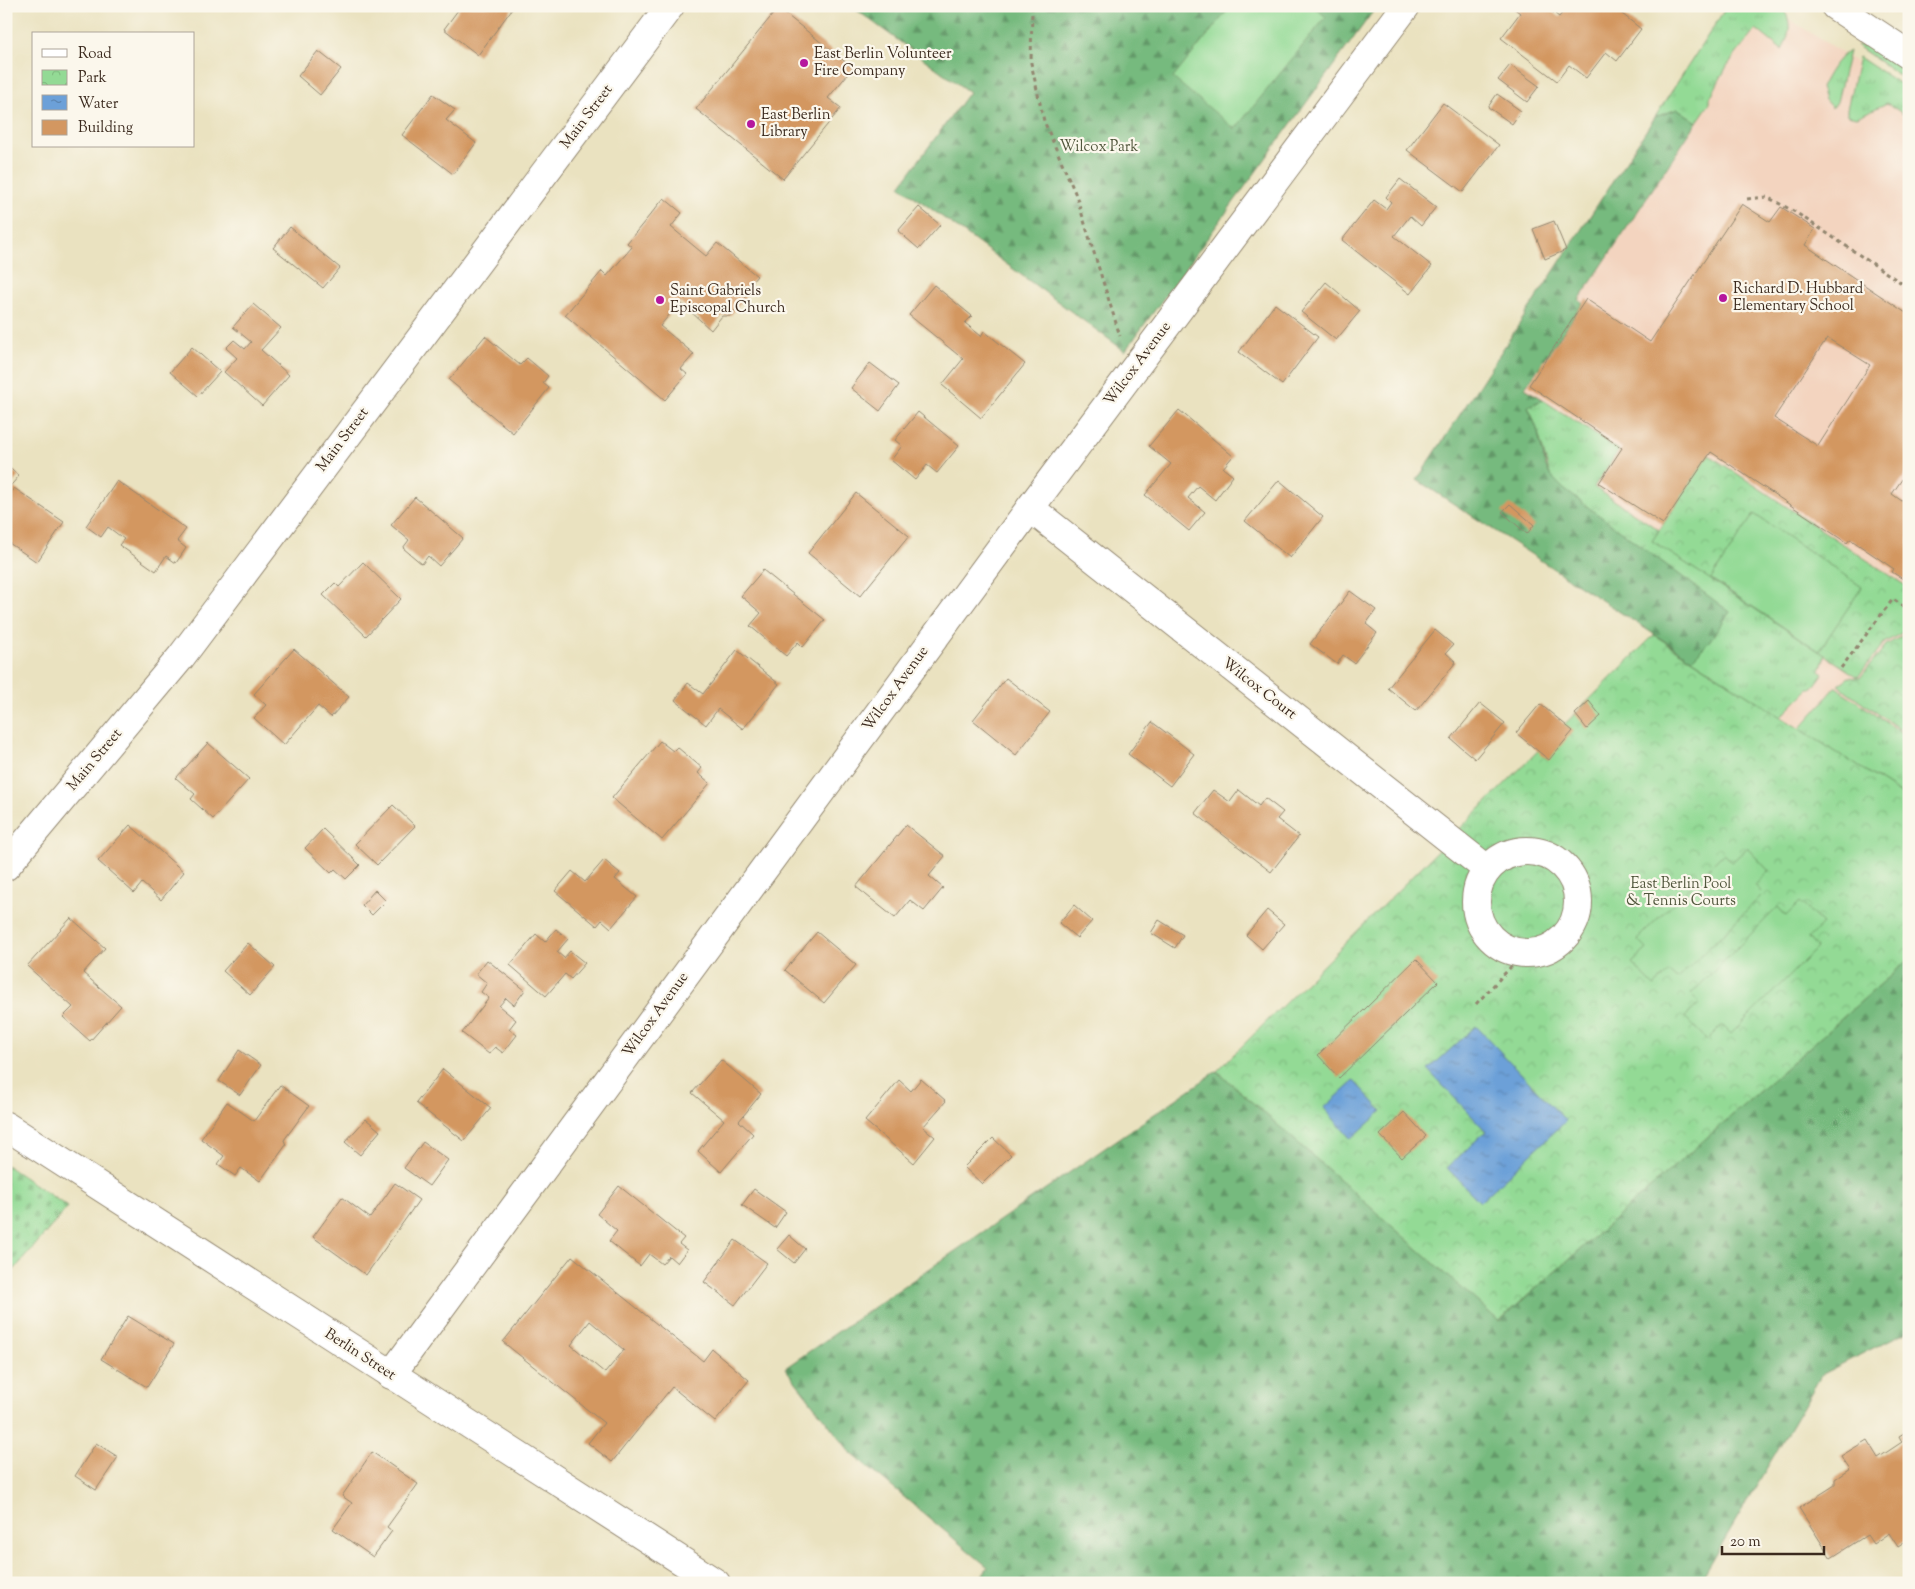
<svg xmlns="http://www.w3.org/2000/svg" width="1915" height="1589" font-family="'Sorts Mill Goudy',serif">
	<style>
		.built { fill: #f3d4bf }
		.grass { fill: url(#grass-tufts); stroke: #67825a }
		.forest { fill: url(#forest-firs); stroke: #58724e }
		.cemetery { fill: url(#cemetery-stones); stroke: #67825a }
		.park { fill: url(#park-crowns); stroke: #67825a }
		.pitch { fill: #93da95; stroke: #67825a }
		.water { fill: url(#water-ripples); stroke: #54657b }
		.building { fill: #d39761; fill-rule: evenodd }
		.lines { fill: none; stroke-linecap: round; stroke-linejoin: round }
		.minor-casing { stroke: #92866f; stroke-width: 30 }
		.tertiary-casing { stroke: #92866f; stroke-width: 30 }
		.path { stroke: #92866f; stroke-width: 3; stroke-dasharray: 4 4; stroke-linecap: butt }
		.minor { stroke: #fff; stroke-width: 28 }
		.tertiary { stroke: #fff; stroke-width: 28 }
		.poi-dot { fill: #b5179e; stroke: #fbf7ec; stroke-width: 2 }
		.labels { text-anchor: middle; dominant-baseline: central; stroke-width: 4.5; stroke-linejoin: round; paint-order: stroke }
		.poi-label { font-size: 15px; fill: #3b2a1e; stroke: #fbf7ec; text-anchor: start }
		.street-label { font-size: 15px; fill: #3b2a1e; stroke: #fbf7ec }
		.park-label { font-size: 15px; fill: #51563c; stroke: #fbf7ec }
	</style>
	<defs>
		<pattern id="grass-tufts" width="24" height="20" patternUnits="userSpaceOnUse" patternTransform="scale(1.25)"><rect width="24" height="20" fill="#93da95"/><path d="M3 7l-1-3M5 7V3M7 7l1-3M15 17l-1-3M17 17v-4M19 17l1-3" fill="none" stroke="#80bb80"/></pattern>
		<pattern id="forest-firs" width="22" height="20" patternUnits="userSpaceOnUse" patternTransform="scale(1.25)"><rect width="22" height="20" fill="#76ba7e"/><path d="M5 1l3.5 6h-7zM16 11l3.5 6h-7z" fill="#629767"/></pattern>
		<pattern id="cemetery-stones" width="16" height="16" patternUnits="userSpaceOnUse" patternTransform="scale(1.25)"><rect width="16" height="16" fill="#93da95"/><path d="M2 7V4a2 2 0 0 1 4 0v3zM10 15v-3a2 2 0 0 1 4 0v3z" fill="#80bb80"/></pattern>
		<pattern id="park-crowns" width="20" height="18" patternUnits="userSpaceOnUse" patternTransform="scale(1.25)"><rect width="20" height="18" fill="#93da95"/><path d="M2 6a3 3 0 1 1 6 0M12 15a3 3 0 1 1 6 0" fill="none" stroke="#80bb80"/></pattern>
		<pattern id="water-ripples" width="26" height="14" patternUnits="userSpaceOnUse" patternTransform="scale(1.25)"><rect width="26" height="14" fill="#6ca0d8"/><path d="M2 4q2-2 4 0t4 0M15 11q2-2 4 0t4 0" fill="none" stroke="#5a83af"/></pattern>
	</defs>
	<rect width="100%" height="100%" fill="#fbf7ec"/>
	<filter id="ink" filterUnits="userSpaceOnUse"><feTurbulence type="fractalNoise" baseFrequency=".02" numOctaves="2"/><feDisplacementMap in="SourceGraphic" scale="10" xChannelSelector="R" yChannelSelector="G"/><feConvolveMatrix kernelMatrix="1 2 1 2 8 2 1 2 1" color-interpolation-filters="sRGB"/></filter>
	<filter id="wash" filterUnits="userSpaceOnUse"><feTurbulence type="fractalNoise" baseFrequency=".0096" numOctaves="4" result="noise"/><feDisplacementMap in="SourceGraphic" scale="20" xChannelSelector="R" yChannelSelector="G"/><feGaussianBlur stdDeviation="1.12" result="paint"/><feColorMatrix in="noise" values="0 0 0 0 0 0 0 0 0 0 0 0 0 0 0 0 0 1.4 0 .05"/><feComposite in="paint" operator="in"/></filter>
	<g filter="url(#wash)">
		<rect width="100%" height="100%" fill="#eae2c0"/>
		<polygon class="built" points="1727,6 1769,6 1909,96 1909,799 1417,480"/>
		<g class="grass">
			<path d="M1727 6H1779C1794 18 1790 35 1782 50L1756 29 1727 66 1710 98V103L1697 122 1678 109 1655 117Z"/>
			<polygon points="1856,45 1870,46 1909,70 1909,82"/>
			<path d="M1849 51 1837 102 1832 108 1825 100 1821 88C1827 75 1837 58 1849 51Z"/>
			<polygon points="1859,57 1909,90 1909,118 1887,103 1857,117 1847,115 1847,109"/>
			<polygon points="1543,400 1619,450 1594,487 1659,530 1653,541 1825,655 1820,671 1823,674 1812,689 1809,689 1781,717 1692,659 1708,643 1550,475 1537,429 1528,406"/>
			<polygon points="1836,687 1909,738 1909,799 1799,729"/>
		</g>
		<g class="forest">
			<polygon points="851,6 1377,6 1125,351 900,186 969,92"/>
			<polygon points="1678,109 1697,122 1579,300 1583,303 1525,388 1543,400 1528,406 1537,429 1546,466 1550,475 1565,490 1730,612 1708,643 1692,659 1417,480 1655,117"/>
			<polygon points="1909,959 1909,1330 1822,1374 1699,1583 977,1583 988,1567 851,1453 785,1368 1217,1071 1499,1321"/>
		</g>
		<polygon class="cemetery" points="6,1165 68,1207 6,1279"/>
		<g class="park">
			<polygon points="1709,455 1909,588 1909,629 1884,643 1858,677 1652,541"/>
			<polygon points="1909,632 1909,736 1838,685 1849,677 1860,678 1886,645"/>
			<polygon points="1654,635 1909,799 1909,959 1499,1321 1217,1071"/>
		</g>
		<g class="pitch">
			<polygon points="1231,6 1313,6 1326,17 1235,129 1173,78"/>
			<polygon points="1754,514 1862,587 1819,651 1711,579"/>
			<polygon points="1747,848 1769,871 1755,885 1763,894 1677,979 1669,972 1654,986 1632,963 1647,949 1637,939 1723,854 1732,862"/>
			<polygon points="1800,902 1823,924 1808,938 1817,948 1731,1034 1722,1025 1707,1040 1685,1017 1700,1003 1691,994 1778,907 1786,916"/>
		</g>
		<g class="water">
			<polygon points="1476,1026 1566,1121 1480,1202 1447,1168 1486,1131 1428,1070"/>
			<polygon points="1354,1081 1382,1111 1351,1139 1324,1108"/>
		</g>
		<g id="blocks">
			<g class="building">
				<polygon points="461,6 509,6 512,9 478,55 444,29"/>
				<polygon points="1511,6 1545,6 1559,17 1568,6 1612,6 1641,29 1617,61 1606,52 1586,78 1569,65 1557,81 1501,38 1520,13"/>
				<polygon points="778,8 853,68 828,98 841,108 783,179 696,109"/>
				<polygon points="318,51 341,69 320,95 298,76"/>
				<polygon points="1510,65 1539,86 1527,102 1498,80"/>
				<polygon points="433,94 455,110 446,120 476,143 453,174 402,135"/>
				<polygon points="1497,94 1521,111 1512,124 1488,107"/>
				<polygon points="1443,103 1499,145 1463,192 1407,150"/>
				<polygon points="1400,179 1436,207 1421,226 1410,216 1394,236 1432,266 1410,294 1342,240 1374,200 1386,209 1391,202 1386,197"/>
				<polygon points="664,198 682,213 671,227 706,256 717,243 757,276 745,290 746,297 730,316 722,316 711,330 680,302 660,326 694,354 681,369 687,374 665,400 565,315 602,271 607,276 632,247 627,243"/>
				<path d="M1742 204 1770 222 1781 207 1815 229 1805 245 1909 315V469L1892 494 1909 506V583L1892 572 1894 569 1850 539 1847 543 1711 452 1663 524 1599 483 1622 448 1529 385 1586 299 1650 342ZM1827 338 1870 365 1818 446 1774 418Z"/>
				<polygon points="919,207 940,225 919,249 898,231"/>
				<polygon points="1554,221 1566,250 1545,259 1533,229"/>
				<polygon points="290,227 340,268 323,288 273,248"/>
				<polygon points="1326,282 1360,311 1336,340 1301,312"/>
				<polygon points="934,285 972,316 965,323 981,336 984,331 1025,364 981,418 942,385 963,359 909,315"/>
				<polygon points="253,304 281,328 261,350 289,375 262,406 224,372 237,358 226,348 234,340 245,349 251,342 233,327"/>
				<polygon points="1275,304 1318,337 1282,385 1239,352"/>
				<polygon points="485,336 520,365 527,358 548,376 543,383 549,388 513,433 449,380"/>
				<polygon points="192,347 220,372 198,396 170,372"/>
				<polygon points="870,363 899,385 880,411 851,388"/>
				<polygon points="1179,410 1233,456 1223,468 1233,476 1215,500 1198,486 1188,498 1205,512 1189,531 1145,495 1171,464 1149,446"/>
				<polygon points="918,412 959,446 937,473 927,465 915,480 891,460 902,446 895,440"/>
				<polygon points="6,465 19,476 6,491"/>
				<polygon points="1279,480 1323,517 1290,558 1245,521"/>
				<polygon points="117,481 186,529 177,541 186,548 176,563 166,556 156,571 119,545 124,539 108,527 101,537 86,526"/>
				<polygon points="14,488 64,522 37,562 6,541 6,500"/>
				<polygon points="856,493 909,536 860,596 808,553"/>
				<polygon points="415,497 463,538 439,566 428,556 422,564 403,548 409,540 391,525"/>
				<polygon points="1510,504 1534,525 1527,534 1502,512"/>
				<polygon points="363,562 401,599 366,636 323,595 335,583 339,587"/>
				<polygon points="763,570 825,620 803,647 798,642 786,656 750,626 761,613 741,596"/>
				<polygon points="1350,591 1376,610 1366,624 1377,633 1354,663 1343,655 1337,664 1310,644"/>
				<polygon points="1435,630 1453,645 1446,653 1456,662 1416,711 1388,688"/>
				<polygon points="294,649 349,697 331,717 318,706 284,745 254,718 266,705 254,694"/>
				<polygon points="737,650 779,684 743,729 718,709 706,725 675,700 688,683 703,694"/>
				<polygon points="1006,678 1050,712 1016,755 973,720"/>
				<polygon points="1589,701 1601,716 1587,729 1575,714"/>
				<polygon points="1480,703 1505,723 1475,759 1451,739"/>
				<polygon points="1540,704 1573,731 1549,760 1516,733"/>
				<polygon points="1152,722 1194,754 1170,786 1128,754"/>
				<polygon points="660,741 673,751 677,747 702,768 698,773 710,783 662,840 612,798"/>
				<polygon points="208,743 249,779 213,819 191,799 195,794 176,778"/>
				<polygon points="1213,790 1230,802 1239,790 1259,806 1265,798 1283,812 1277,819 1299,836 1271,872 1195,813"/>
				<polygon points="393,805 415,826 377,865 355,844"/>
				<polygon points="130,825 184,872 161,900 142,883 134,893 98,861"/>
				<polygon points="906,825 945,856 929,876 943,888 924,911 910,900 895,918 856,887"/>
				<polygon points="323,829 360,865 346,879 335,869 331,873 305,848"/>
				<polygon points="604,860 620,873 615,879 637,897 611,928 602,920 597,926 555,891 572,871 585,882"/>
				<polygon points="375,890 386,901 372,915 362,905"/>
				<polygon points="1074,905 1092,921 1077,938 1059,923"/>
				<polygon points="1267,910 1284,924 1262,949 1246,935"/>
				<polygon points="71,918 105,948 83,973 121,1006 90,1041 63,1017 73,1007 27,966"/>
				<polygon points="1159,920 1183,935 1175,948 1151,933"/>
				<polygon points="556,929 568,939 557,952 564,958 570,951 585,963 571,979 565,974 546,996 510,965 536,934 545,942"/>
				<polygon points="817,932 856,965 824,1003 785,970"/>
				<polygon points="248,943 275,967 250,995 223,971"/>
				<polygon points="1416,959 1438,982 1339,1078 1318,1055"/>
				<polygon points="487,960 525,990 514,1005 506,998 499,1006 516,1020 509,1029 517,1035 503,1053 495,1047 489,1054 462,1033 489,998 481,992 487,983 476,974"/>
				<polygon points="239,1050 261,1065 240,1095 219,1081"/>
				<polygon points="721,1060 761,1094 739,1121 753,1134 721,1172 698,1151 724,1120 692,1093"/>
				<polygon points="443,1069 491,1108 464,1141 416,1103"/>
				<polygon points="921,1079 946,1101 923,1127 935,1137 914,1163 865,1121 899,1080 911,1091"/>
				<polygon points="280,1085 309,1106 284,1140 286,1145 260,1181 241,1168 235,1176 218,1164 224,1156 201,1139 227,1102 254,1121"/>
				<polygon points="1404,1112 1426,1136 1402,1158 1380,1135"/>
				<polygon points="366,1119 380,1131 360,1155 345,1142"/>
				<polygon points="993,1138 1011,1155 982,1184 964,1167"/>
				<polygon points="423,1142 448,1160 429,1186 404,1168"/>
				<polygon points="395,1183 419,1200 366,1275 313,1237 342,1197 370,1218"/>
				<polygon points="619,1186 684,1238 679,1244 687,1250 677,1263 669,1256 662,1264 649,1254 640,1266 609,1241 617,1231 597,1214"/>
				<polygon points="754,1189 786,1212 775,1228 742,1205"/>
				<polygon points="789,1235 805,1249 794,1263 777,1249"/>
				<polygon points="735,1240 767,1263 735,1305 704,1282"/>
				<path d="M572 1256 703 1361 712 1349 749 1380 715 1422 672 1387 612 1462 588 1443 604 1423 503 1342ZM590 1321 624 1350 605 1373 571 1345Z"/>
				<polygon points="128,1316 174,1344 147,1387 101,1359"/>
				<polygon points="1909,1430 1909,1540 1898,1547 1889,1533 1873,1544 1867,1535 1831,1558 1799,1508 1835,1485 1835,1479 1850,1469 1841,1456 1867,1440 1878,1458 1902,1442 1899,1436"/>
				<polygon points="96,1443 118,1457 96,1490 75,1476"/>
				<polygon points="372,1452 418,1484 387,1527 392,1531 373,1557 333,1529 352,1503 342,1496"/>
			</g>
		</g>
	</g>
	<g filter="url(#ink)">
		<use href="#blocks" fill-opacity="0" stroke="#92866f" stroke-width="1"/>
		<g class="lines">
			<defs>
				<g id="minor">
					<polyline points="1835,6 1909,55"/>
					<polyline points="1030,508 1487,869"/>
					<circle cx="1527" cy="902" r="51"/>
					<polyline points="391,1375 1030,508 1406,6"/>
				</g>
				<g id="tertiary">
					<polyline points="6,866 181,657 670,6"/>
					<polyline points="6,1126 716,1583"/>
				</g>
			</defs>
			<use href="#minor" class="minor-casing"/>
			<use href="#tertiary" class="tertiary-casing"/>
			<g class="path">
				<polyline points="1032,6 1031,63 1044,121 1076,195 1120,336"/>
				<polyline points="1747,199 1767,197 1795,212 1909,288"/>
				<polyline points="1841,668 1893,599 1909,610"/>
				<polyline points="1476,1004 1523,954"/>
			</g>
			<use href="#minor" class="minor"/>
			<use href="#tertiary" class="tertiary"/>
		</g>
	</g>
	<g class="poi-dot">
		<circle cx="804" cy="63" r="5"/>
		<circle cx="751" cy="124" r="5"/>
		<circle cx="1723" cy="298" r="5"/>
		<circle cx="660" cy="300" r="5"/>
	</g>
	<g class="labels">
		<g class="poi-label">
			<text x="814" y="54">East Berlin Volunteer<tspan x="814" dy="17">Fire Company</tspan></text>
			<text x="761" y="115">East Berlin<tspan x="761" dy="17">Library</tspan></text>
			<text x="1733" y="289">Richard D. Hubbard<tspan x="1733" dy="17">Elementary School</tspan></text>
			<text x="670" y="291">Saint Gabriels<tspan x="670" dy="17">Episcopal Church</tspan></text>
		</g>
		<g class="street-label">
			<text transform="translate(587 117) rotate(-53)">Main Street</text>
			<text transform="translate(1138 364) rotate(-53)">Wilcox Avenue</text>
			<text transform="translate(343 440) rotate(-53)">Main Street</text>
			<text transform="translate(896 689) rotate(-54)">Wilcox Avenue</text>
			<text transform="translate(1259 689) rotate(38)">Wilcox Court</text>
			<text transform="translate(95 760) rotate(-50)">Main Street</text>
			<text transform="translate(656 1015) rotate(-54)">Wilcox Avenue</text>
			<text transform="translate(360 1355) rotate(33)">Berlin Street</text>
		</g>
		<g class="park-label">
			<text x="1099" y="147">Wilcox Park</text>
			<text x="1681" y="884">East Berlin Pool<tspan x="1681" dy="17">&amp; Tennis Courts</tspan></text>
		</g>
	</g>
	<rect width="1915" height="1589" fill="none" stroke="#fbf7ec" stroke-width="25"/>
	<rect x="32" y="32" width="162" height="115" fill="#fbf7ec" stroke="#aea59a"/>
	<rect x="42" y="49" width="25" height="8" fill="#ffffff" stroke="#aea59a"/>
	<text x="78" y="58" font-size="15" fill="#3b2a1e">Road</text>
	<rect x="42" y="70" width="25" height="15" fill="url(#park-crowns)" stroke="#aea59a"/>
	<text x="78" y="82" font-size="15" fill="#3b2a1e">Park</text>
	<rect x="42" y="95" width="25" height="15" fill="url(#water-ripples)" stroke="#aea59a"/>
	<text x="78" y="108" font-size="15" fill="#3b2a1e">Water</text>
	<rect x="42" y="120" width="25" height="15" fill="#d39761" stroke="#aea59a"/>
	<text x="78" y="132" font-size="15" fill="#3b2a1e">Building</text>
	<path d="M1722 1546v8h102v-8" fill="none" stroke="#3b2a1e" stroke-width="2.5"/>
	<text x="1730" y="1546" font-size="15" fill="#3b2a1e" stroke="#fbf7ec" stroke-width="4" paint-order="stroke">20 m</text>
</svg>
